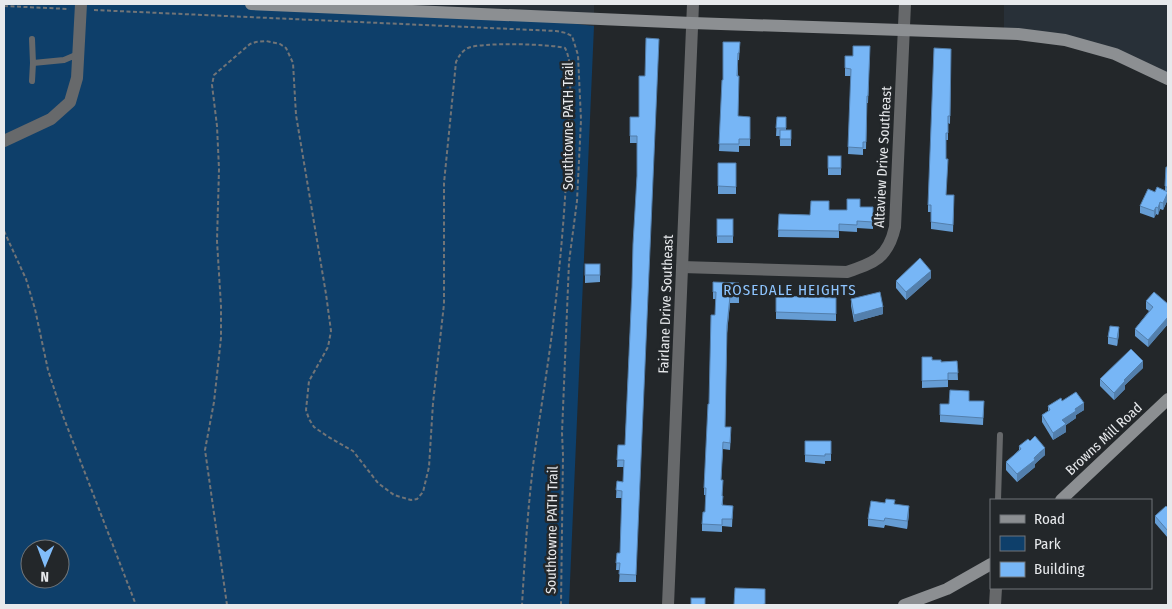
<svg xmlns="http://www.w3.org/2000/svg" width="1172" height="609" font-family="'Fira Sans Condensed',sans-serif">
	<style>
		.built { fill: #283038 }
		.green { fill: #0e3f6a; fill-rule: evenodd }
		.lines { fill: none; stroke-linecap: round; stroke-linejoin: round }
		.path { stroke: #717477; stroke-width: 2; stroke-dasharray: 4 2.5; stroke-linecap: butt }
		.lane { stroke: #67696b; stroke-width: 6 }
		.street { stroke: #67696b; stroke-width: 12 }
		.secondary { stroke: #8c8f92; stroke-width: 12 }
		.wall { fill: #669dd4 }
		.shaded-wall { fill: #537fac }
		.building { fill: #77b6f6; stroke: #537fac }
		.labels { text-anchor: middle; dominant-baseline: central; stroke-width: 5; stroke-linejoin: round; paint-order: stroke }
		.street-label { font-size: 14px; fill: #e7e9ec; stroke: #23272a }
		.neighbourhood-label { font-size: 15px; letter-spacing: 1px; fill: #8ec5ff; stroke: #23272a }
	</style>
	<rect width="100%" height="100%" fill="#23272a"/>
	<g class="built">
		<polygon points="357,4 594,4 594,26 468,11"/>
		<polygon points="1004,4 1168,4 1168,74 1004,28"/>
	</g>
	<path class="green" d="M4 4H357L468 11 594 26 569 605H4ZM30 549H60V579H30Z"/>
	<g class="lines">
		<g class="path">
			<polyline points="4,6 69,9"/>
			<polyline points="94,10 556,31 566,33 572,36 578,55 581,120 577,201 569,262 562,433 563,455 561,605"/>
			<polyline points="4,231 26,279 35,309 48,370 63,416 136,605"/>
			<path d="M227 605 205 450 214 402 221 338V306L217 241 219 169 217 126 212 85 214 75 250 44 256 42 266 41 280 44 286 48 293 63 296 115 326 294 331 331 328 347 309 381 306 410 309 419 314 427 327 436 353 451 378 483 394 495 411 500 417 499 423 492 429 467 433 403 444 304V183L456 62C459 56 462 51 468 48 481 42 551 44 565 48 574 65 569 97 569 116 567 182 562 250 554 316 549 361 541 406 535 451 528 502 525 554 522 605"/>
		</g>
		<g class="lane">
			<polyline points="32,39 33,63 64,60 78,54"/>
			<polyline points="32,81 33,63"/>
			<polyline points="998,500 1000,435"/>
		</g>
		<g class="street">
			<polyline points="4,141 51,119 70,102 77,78 81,4"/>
			<path d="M682 267 847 272C874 263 888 258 895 227L905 4"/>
			<polyline points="668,605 693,4"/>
			<polyline points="995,605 996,588"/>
		</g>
		<g class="secondary">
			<polyline points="251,4 692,23 1018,34 1065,40 1115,54 1168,79"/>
			<polyline points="1061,500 1168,399"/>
			<polyline points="904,605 947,589 991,564"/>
		</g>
	</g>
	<g class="wall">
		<polygon points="740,42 739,60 738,60 738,116 750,117 750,146 739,146 739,152 719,151 723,80"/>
		<polygon points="870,46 868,103 867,103 866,149 863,149 863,155 848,154 851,76 845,76 845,56 853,56"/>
		<polygon points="951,49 950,124 948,123 948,140 946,140 946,195 954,195 953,232 931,229 931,212 928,212 928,205"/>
		<polygon points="630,117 639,117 636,582 619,582 620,570 616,570 617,553 620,553 622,498 616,498 617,481 623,482 624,467 617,467 618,445 625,445 637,176 637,143 630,143"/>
		<polygon points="777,117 786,117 786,130 791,130 791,146 780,146 780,136 776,136"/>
		<rect x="828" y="156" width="13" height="19"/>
		<rect x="718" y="163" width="18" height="31"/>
		<polygon points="1166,167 1168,167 1168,199 1163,210 1160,209 1158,215 1156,214 1154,218 1140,213 1140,206 1155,192 1165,191"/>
		<polygon points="860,207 873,207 873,229 857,228 857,232 839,231 839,238 778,237 779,214 810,215 829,210 847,210"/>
		<rect x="717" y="219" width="16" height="24"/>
		<polygon points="585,264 600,264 600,282 585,283"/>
		<polygon points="931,278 906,300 896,288 896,281"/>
		<polygon points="713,282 739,283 739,303 730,303 727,333 725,427 731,434 730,450 723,449 721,480 723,505 733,506 732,527 722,526 722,532 702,531 702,524 705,512 706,495 704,495 704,488 715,315 716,299 713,299"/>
		<polygon points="776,296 836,298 836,321 776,319"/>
		<polygon points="851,299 883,314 854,322 851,306"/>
		<polygon points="1146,301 1168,304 1168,324 1148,347 1135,336 1135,329 1149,311 1146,309"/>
		<polygon points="1119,334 1117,346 1108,344 1108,337"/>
		<polygon points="922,357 941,362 957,361 958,380 948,380 948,387 922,388"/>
		<polygon points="1143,368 1125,385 1125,389 1114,400 1100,386 1100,379"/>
		<polygon points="969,401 984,401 983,425 940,422 940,404 949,404"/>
		<polygon points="1048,406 1084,410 1076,415 1076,418 1066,425 1066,432 1053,440 1042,422 1042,415 1048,411"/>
		<polygon points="805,441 831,441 831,461 825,461 825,464 805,462"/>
		<polygon points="1019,446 1045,455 1037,462 1035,464 1035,467 1017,482 1006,470 1006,462 1019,450"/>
		<polygon points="895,504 909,514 907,529 885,525 884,528 868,526 868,519"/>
		<polygon points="1168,508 1168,538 1155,523 1155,516"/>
	</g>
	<g class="shaded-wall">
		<polygon points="1168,192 1168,199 1163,210 1163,203"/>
		<polygon points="1160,202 1160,209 1158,215 1158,208"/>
		<polygon points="1156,207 1156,214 1154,218 1154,211"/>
		<polygon points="931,271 931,278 906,300 906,292"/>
		<polygon points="730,296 730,303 727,333 727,326"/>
		<polygon points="883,307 883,314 854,322 854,315"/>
		<polygon points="1168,317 1168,324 1148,347 1148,340"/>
		<polygon points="1119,327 1119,334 1117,346 1117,339"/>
		<polygon points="1143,361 1143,368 1125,385 1125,389 1114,400 1114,393 1124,380"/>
		<polygon points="1084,403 1084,410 1076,415 1076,418 1066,425 1066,432 1053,440 1053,433 1062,420 1075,409"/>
		<polygon points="1045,448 1045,455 1037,462 1035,464 1035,467 1017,482 1017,474"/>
		<polygon points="909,506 909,514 907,529 907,521"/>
	</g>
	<g class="building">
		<polygon points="646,38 659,39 636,575 619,574 620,563 616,563 617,553 620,553 622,491 616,490 617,481 623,482 624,460 617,460 618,445 625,445 632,287 633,244 637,176 637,136 630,136 630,117 639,117 639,76 645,76"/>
		<polygon points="723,42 740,42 739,53 738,53 737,76 739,76 738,116 750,117 750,139 739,139 739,144 719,144 722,80 723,80"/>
		<polygon points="853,46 870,46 868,96 867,96 866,142 863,142 863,148 848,147 851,69 845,68 845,56 853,56"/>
		<polygon points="934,48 951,49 950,116 948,116 948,133 946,133 946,159 948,159 946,195 954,195 953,225 931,222 931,205 928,205"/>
		<polygon points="777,117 786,117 786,128 776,128"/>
		<rect x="780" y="130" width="11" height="9"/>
		<rect x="828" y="156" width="13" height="12"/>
		<polygon points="718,163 736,163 736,187 718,186"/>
		<polygon points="1166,167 1168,167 1168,188 1165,186"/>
		<polygon points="1157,187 1168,192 1163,203 1160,202 1158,208 1156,207 1154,211 1140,206 1148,189 1155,192"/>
		<polygon points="847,199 860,199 860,207 873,207 873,222 857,221 857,225 839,224 839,231 778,230 779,214 810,215 811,201 829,201 829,210 847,210"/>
		<rect x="717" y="219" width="16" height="17"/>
		<polygon points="920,258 931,271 906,292 896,281"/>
		<rect x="585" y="264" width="15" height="11"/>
		<polygon points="713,282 739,283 739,296 730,296 727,326 725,427 731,427 730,443 723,442 721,480 723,480 722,496 723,496 722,505 733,506 732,519 722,519 722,525 702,524 703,512 705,512 706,488 704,488 708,404 709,404 711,315 715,315 716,292 713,292"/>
		<polygon points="880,292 883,307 854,315 851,299"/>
		<polygon points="1154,292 1168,304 1168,317 1148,340 1135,329 1153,307 1146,301"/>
		<polygon points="776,296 836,298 836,314 776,312"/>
		<polygon points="1110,326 1119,327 1117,339 1108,337"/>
		<polygon points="1131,349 1143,361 1124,380 1125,381 1114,393 1100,379"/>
		<polygon points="922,357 932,357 932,360 941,360 941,362 957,361 958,373 948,373 948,380 922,381"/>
		<polygon points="950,390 969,391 969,401 984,401 983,418 940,415 940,404 949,404"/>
		<polygon points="1076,392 1084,403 1075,409 1076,411 1062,420 1066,424 1053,433 1042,415 1050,410 1048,406 1061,398 1062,401"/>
		<polygon points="1035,436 1045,448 1037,455 1034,458 1035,460 1017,474 1006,462 1021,449 1019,446 1028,439 1030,441"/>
		<polygon points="805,441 831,441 831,454 825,454 825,456 805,455"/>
		<polygon points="886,499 895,500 894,504 909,506 907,521 885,518 884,521 868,519 871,501 885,503"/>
		<polygon points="1166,506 1168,508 1168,531 1155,516"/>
		<polygon points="735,588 765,589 765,604 760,605 734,605"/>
		<rect x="691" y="598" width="14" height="7"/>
	</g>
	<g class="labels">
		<g class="street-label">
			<text transform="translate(568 126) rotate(-90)">Southtowne PATH Trail</text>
			<text transform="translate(883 157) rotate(-87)">Altaview Drive Southeast</text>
			<text transform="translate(666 304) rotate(-88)">Fairlane Drive Southeast</text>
			<text transform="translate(1104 439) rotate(-43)">Browns Mill Road</text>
			<text transform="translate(552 530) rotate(-89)">Southtowne PATH Trail</text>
		</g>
		<g class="neighbourhood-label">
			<text x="790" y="290">ROSEDALE HEIGHTS</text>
		</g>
	</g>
	<rect width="1172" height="609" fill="none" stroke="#e7e9ec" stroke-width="10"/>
	<rect x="990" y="499" width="162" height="90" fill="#23272a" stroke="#717578"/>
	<rect x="1000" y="515" width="25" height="8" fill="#8c8f92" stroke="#717578"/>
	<text x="1034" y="524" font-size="15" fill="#e7e9ec">Road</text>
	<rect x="1000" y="536" width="25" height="15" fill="#0e3f6a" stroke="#717578"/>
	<text x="1034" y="549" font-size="15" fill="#e7e9ec">Park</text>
	<rect x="1000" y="562" width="25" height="15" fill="#77b6f6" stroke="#717578"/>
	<text x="1034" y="574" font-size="15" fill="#e7e9ec">Building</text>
	<g transform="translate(45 564) rotate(181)"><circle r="24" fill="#23272a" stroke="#717578"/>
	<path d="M0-4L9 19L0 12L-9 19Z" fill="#81bdfa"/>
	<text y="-8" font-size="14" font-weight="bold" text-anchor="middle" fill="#e7e9ec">N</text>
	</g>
</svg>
